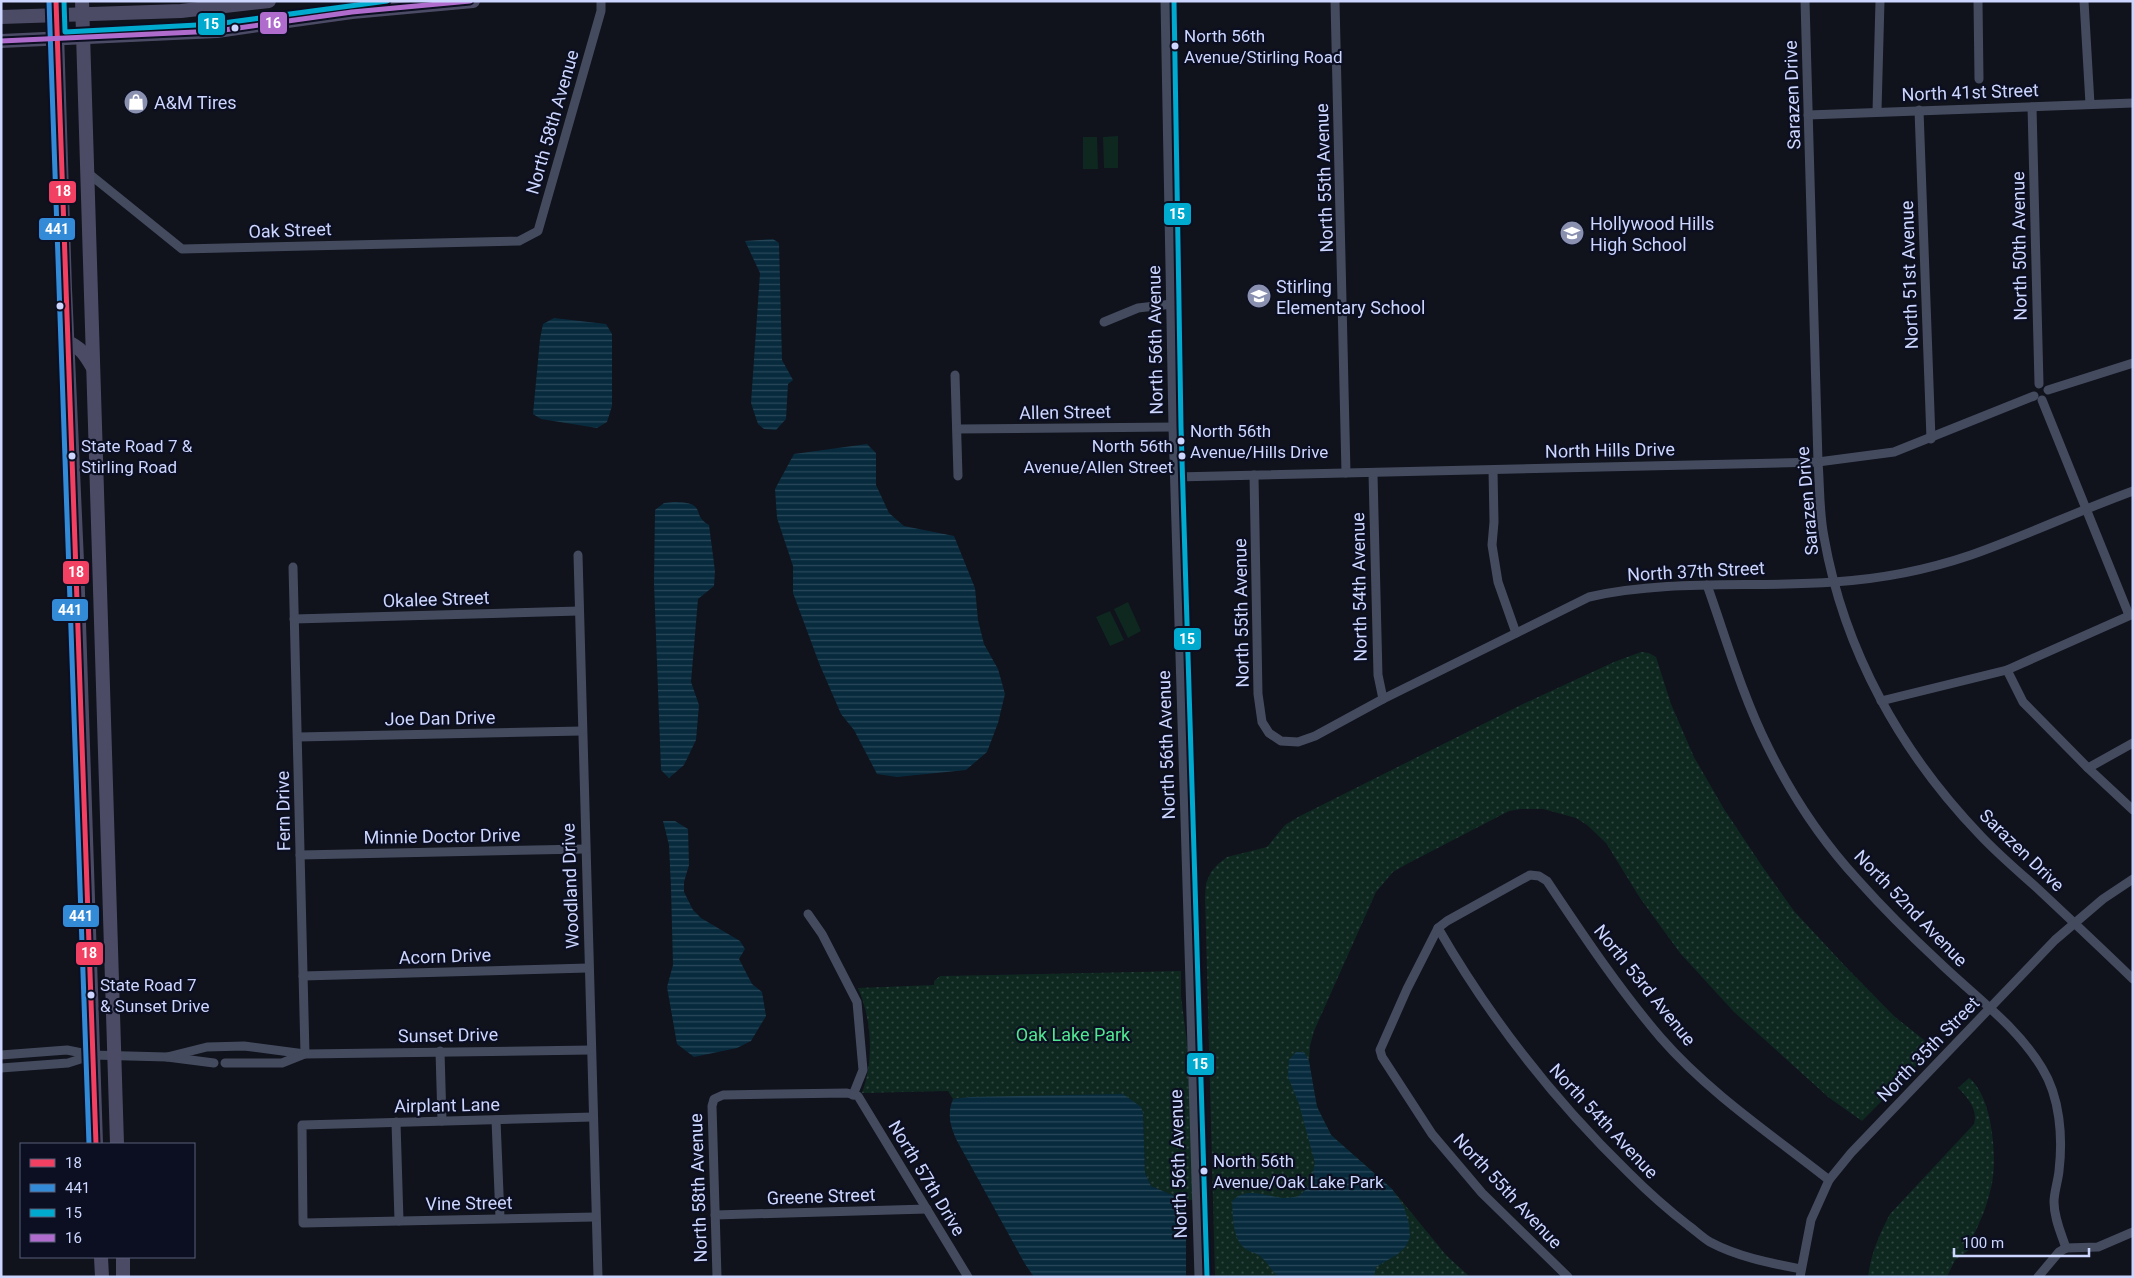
<svg xmlns="http://www.w3.org/2000/svg" width="2134" height="1278" font-family="Roboto,sans-serif">
<style>
.grass{fill:url(#grass-dots)}
.pitch{fill:#0e2820}
.water{fill:url(#water-rules)}
.lines{fill:none;stroke-linecap:round;stroke-linejoin:round}
.minor{stroke:#444b5e;stroke-width:9}
.tertiary{stroke:#444b5e;stroke-width:11}
.primary{stroke:#4c4b66;stroke-width:14}
.bus-1-casing{stroke:#0b0f21;stroke-width:9}
.bus-2-casing{stroke:#0b0f21;stroke-width:9}
.bus-3-casing{stroke:#0b0f21;stroke-width:9}
.bus-4-casing{stroke:#0b0f21;stroke-width:9}
.bus-1{stroke:#f24062;stroke-width:5}
.bus-2{stroke:#338bd7;stroke-width:5}
.bus-3{stroke:#00a9ce;stroke-width:5}
.bus-4{stroke:#b06ccc;stroke-width:5}
.bus-dot{fill:#ccd6ff;stroke:#0b0f21;stroke-width:2}
.labels{text-anchor:middle;dominant-baseline:central;stroke-width:4.5;stroke-linejoin:round;paint-order:stroke}
.bus-label{font-size:17px;fill:#ccd6ff;stroke:#0b0f21;text-anchor:start}
.street-label{font-size:18px;fill:#ccd6ff;stroke:#0b0f21}
.poi-label{font-size:18px;fill:#ccd6ff;stroke:#0b0f21;text-anchor:start}
.park-label{font-size:18px;fill:#4fe791;stroke:#0b0f21}
.line-badge{stroke:#0b0f21;stroke-width:2}
.badge-label{font-size:14px;text-anchor:middle;font-weight:bold;fill:#fff}
</style>
<defs>
<pattern id="grass-dots" width="8" height="8" patternUnits="userSpaceOnUse" patternTransform="scale(1.25)"><rect width="8" height="8" fill="#0e2820"/><path d="M2 2h.1M6 6h.1" fill="none" stroke="#304641" stroke-width="1.8" stroke-linecap="round"/></pattern>
<pattern id="water-rules" width="6" height="5" patternUnits="userSpaceOnUse" patternTransform="scale(1.25)"><rect width="6" height="5" fill="#072b3d"/><path d="M0 2.5h6" fill="none" stroke="#2a495a"/></pattern>
</defs>
<rect width="100%" height="100%" fill="#10121c"/>
<g class="grass">
<path d="M 1641,652 L 1649,653 L 1656,657 L 1671,704 L 1694,757 L 1724,809 L 1762,866 L 1794,911 L 1846,967 L 1894,1016 L 1934,1048 L 1862,1121 L 1828,1097 L 1734,1012 L 1680,953 L 1640,898 L 1606,843 L 1587,825 L 1576,818 L 1543,809 L 1521,809 L 1509,811 L 1405,865 L 1393,872 L 1376,892 L 1314,1031 L 1310,1046 L 1309,1061 L 1312,1084 L 1317,1107 L 1331,1135 L 1392,1189 L 1446,1255 L 1470,1277 L 1215,1277 L 1205,897 L 1206,883 L 1211,872 L 1218,864 L 1227,857 L 1267,847 L 1285,825 L 1298,817 L 1523,704 L 1614,662 Z"/>
<path d="M 1181,971 L 1181,996 L 1189,1058 L 1193,1200 L 1184,1200 L 1151,1186 L 1145,1173 L 1143,1113 L 969,1097 L 953,1099 L 948,1091 L 862,1093 C 874,1059 872,1020 858,988 L 934,985 L 934,981 L 940,976 Z"/>
<path d="M 1969,1078 C 1993,1096 1998,1161 1991,1188 C 1988,1199 1985,1211 1980,1221 C 1976,1232 1971,1238 1969,1250 L 1955,1260 L 1947,1277 L 1868,1277 C 1871,1253 1879,1235 1890,1214 L 1974,1124 C 1978,1109 1968,1098 1958,1088 Z"/>
</g>
<g class="pitch">
<path d="M 1118,136 L 1118,168 L 1104,168 L 1103,137 Z"/>
<path d="M 1083,137 L 1097,137 L 1098,169 L 1083,169 Z"/>
<path d="M 1128,602 L 1141,631 L 1128,638 L 1114,609 Z"/>
<path d="M 1110,611 L 1124,640 L 1110,646 L 1096,617 Z"/>
</g>
<g class="water">
<path d="M 773,239 L 779,243 L 782,360 L 793,380 L 788,384 L 786,419 L 776,430 L 764,429 L 758,424 L 751,403 L 760,273 L 745,241 Z"/>
<path d="M 554,318 L 606,324 L 612,334 L 612,406 L 607,422 L 597,428 L 541,419 L 533,414 L 540,339 L 543,324 Z"/>
<path d="M 867,444 L 876,453 L 876,485 L 889,513 L 904,526 L 954,536 L 975,588 L 978,620 L 984,644 L 998,669 L 1005,694 L 998,723 L 987,752 L 966,770 L 897,777 L 877,774 L 854,730 L 841,714 L 819,663 L 793,593 L 793,566 L 777,518 L 775,489 L 794,454 Z"/>
<path d="M 673,502 C 709,502 690,515 709,525 L 715,571 L 714,586 L 698,599 L 691,682 L 699,705 L 696,740 L 684,765 L 669,778 L 661,770 L 654,583 L 655,510 L 664,503 Z"/>
<path d="M 663,821 L 675,821 L 688,829 L 689,865 L 684,882 L 684,892 L 693,910 L 701,918 L 740,941 L 745,949 L 739,959 L 752,984 L 762,992 L 766,1016 L 751,1041 L 737,1048 L 694,1057 L 677,1044 L 667,987 L 673,965 L 671,888 L 669,845 Z"/>
<path d="M 1296,1052 L 1304,1052 L 1309,1061 L 1317,1107 L 1331,1135 L 1392,1189 L 1404,1207 L 1409,1224 L 1410,1237 L 1406,1246 L 1398,1254 L 1376,1267 L 1374,1277 L 1279,1277 C 1271,1271 1268,1262 1260,1256 C 1256,1253 1250,1252 1246,1249 C 1232,1240 1233,1215 1232,1201 C 1246,1186 1265,1196 1283,1198 C 1288,1198 1294,1197 1299,1196 L 1310,1185 L 1315,1163 L 1299,1104 L 1288,1077 L 1289,1060 Z"/>
<path d="M 1123,1094 L 1141,1107 L 1143,1113 L 1145,1173 L 1151,1186 L 1184,1200 L 1186,1233 L 1186,1277 L 1034,1277 L 1025,1264 L 956,1139 C 950,1125 947,1114 953,1099 L 969,1097 Z"/>
</g>
<g class="lines">
<g class="minor">
<path d="M 1335,1 L 1346,473"/>
<path d="M 1805,1 L 1818,462 C 1820,486 1819,512 1824,537 C 1844,651 1901,753 1981,836 C 1999,855 2018,871 2037,888 C 2069,918 2101,948 2133,979"/>
<path d="M 1978,1 L 1979,79"/>
<path d="M 2084,1 L 2090,104"/>
<path d="M 2032,107 L 2039,384"/>
<path d="M 1919,110 L 1931,439"/>
<path d="M 1877,111 L 1880,1"/>
<path d="M 1808,115 L 2133,103"/>
<path d="M 88,173 L 182,249 L 519,241 L 538,231 L 593,39 L 601,11 L 601,1"/>
<path d="M 1104,322 L 1138,308 L 1172,304"/>
<path d="M 955,375 L 958,476"/>
<path d="M 2048,390 L 2133,363"/>
<path d="M 2042,400 L 2129,615"/>
<path d="M 957,429 L 1174,427"/>
<path d="M 1493,470 L 1494,522 L 1492,545 L 1498,582 L 1516,633"/>
<path d="M 1373,474 L 1378,675 L 1383,699"/>
<path d="M 1254,475 L 1258,694 L 1262,722 L 1269,733 L 1281,741 L 1298,742 L 1315,736 L 1383,699 L 1589,597 C 1669,579 1752,588 1834,582 C 1880,579 1927,570 1971,555 C 2025,536 2078,511 2133,491"/>
<path d="M 1176,477 L 1818,462 L 1894,452 L 2034,396"/>
<path d="M 578,555 L 598,1277"/>
<path d="M 293,567 L 305,1054"/>
<path d="M 1707,585 C 1726,638 1742,695 1768,747 C 1791,794 1822,841 1858,880 C 1883,908 1910,935 1938,961 C 1974,996 2016,1025 2042,1068 C 2060,1097 2063,1137 2059,1171 C 2058,1181 2054,1192 2054,1202 C 2054,1218 2061,1233 2066,1248"/>
<path d="M 294,619 L 579,611"/>
<path d="M 2007,670 L 2023,702 L 2088,768 L 2133,810"/>
<path d="M 1881,701 L 2007,670 L 2133,614"/>
<path d="M 298,737 L 582,731"/>
<path d="M 2088,768 L 2133,743"/>
<path d="M 300,855 L 585,849"/>
<path d="M 808,914 L 822,934 L 857,1002 L 863,1070 L 853,1095"/>
<path d="M 1438,928 C 1491,1020 1553,1099 1629,1173 C 1648,1192 1667,1209 1689,1226 C 1696,1231 1703,1238 1710,1242 C 1738,1257 1770,1263 1801,1269"/>
<path d="M 303,976 L 588,968"/>
<path d="M 440,1051 L 442,1121"/>
<path d="M 1,1055 L 67,1050 L 92,1055 L 167,1057 L 214,1063"/>
<path d="M 167,1057 L 207,1047 L 244,1046 L 305,1054 L 591,1050"/>
<path d="M 225,1063 L 282,1063 L 302,1055"/>
<path d="M 1,1068 L 68,1063 L 90,1056"/>
<path d="M 593,1117 L 302,1125 L 303,1223 L 595,1217"/>
<path d="M 496,1120 L 500,1218"/>
<path d="M 396,1122 L 399,1221"/>
<path d="M 715,1215 L 927,1209"/>
<path d="M 2066,1248 L 2098,1247 L 2133,1232"/>
<path d="M 717,1277 L 712,1106 L 714,1099 L 723,1095 L 847,1093 L 858,1096 L 968,1277"/>
<path d="M 1568,1277 L 1482,1193 L 1432,1134 L 1382,1057 L 1380,1050 L 1407,989 L 1438,928 L 1447,921 L 1530,875 L 1539,876 L 1547,881 C 1583,935 1619,989 1661,1038 C 1709,1093 1772,1135 1829,1180"/>
<path d="M 1800,1277 L 1811,1220 L 1829,1180 L 1851,1153 L 2055,940 L 2103,899 L 2133,879"/>
<path d="M 2038,1277 L 2059,1252 L 2066,1248"/>
</g>
<path class="tertiary" d="M 1166,1 L 1174,427 L 1200,1277"/>
<g class="primary">
<path d="M 56,1 L 65,289 L 77,562 L 96,1144"/>
<path d="M 82,1 L 117,1144"/>
<path d="M 1,17 L 181,11 L 269,1"/>
<path d="M 1,41 L 217,31 L 352,12 L 473,1"/>
<path d="M 67,342 C 81,347 86,356 93,368"/>
<path d="M 101,1257 L 102,1277"/>
<path d="M 123,1257 L 123,1277"/>
</g>
<defs>
<path id="bus-1" d="M 56,1 L 96,1144"/>
<path id="bus-2" d="M 49,1 L 89,1144"/>
<g id="bus-3">
<path d="M 64,1 L 65,32 L 216,24 L 387,1"/>
<path d="M 1174,1 L 1181,427 L 1207,1277"/>
</g>
<path id="bus-4" d="M 1,41 L 217,31 L 352,12 L 470,1"/>
</defs>
<use href="#bus-1" class="bus-1-casing"/>
<use href="#bus-2" class="bus-2-casing"/>
<use href="#bus-3" class="bus-3-casing"/>
<use href="#bus-4" class="bus-4-casing"/>
<use href="#bus-1" class="bus-1"/>
<use href="#bus-2" class="bus-2"/>
<use href="#bus-3" class="bus-3"/>
<use href="#bus-4" class="bus-4"/>
</g>
<defs>
<symbol id="shop-disc" viewBox="-11 -11 22 22"><circle r="9.5" fill="#8a91b0" stroke="#0b0f21"/><path d="M-5-2.5h2.3a2.7 3.5 0 0 1 5.4 0H5L5.5 6h-11ZM-1.5-2.5h3a1.5 2.3 0 0 0-3 0Z" fill="#fff"/></symbol>
<symbol id="school-disc" viewBox="-11 -11 22 22"><circle r="9.5" fill="#8a91b0" stroke="#0b0f21"/><path d="M0-5L7-2L0 1L-7-2ZM-4 1L0 2.5L4 1V4Q0 6-4 4Z" fill="#fff"/></symbol>
</defs>
<g fill-rule="evenodd">
<use href="#shop-disc" x="122" y="88" width="28" height="28"/>
<use href="#school-disc" x="1558" y="219" width="28" height="28"/>
<use href="#school-disc" x="1245" y="282" width="28" height="28"/>
</g>
<g class="bus-dot">
<circle cx="235" cy="28" r="4.5"/>
<circle cx="1175" cy="46" r="4.5"/>
<circle cx="60" cy="306" r="4.5"/>
<circle cx="1181" cy="441" r="4.5"/>
<circle cx="72" cy="456" r="4.5"/>
<circle cx="1182" cy="456" r="4.5"/>
<circle cx="91" cy="995" r="4.5"/>
<circle cx="1204" cy="1171" r="4.5"/>
</g>
<g class="labels">
<g class="bus-label">
<text x="1184" y="36">North 56th<tspan x="1184" dy="21">Avenue/Stirling Road</tspan></text>
<text x="1190" y="431">North 56th<tspan x="1190" dy="21">Avenue/Hills Drive</tspan></text>
<text x="81" y="446">State Road 7 &amp;<tspan x="81" dy="21">Stirling Road</tspan></text>
<text x="1173" y="446" text-anchor="end">North 56th<tspan x="1173" dy="21">Avenue/Allen Street</tspan></text>
<text x="100" y="985">State Road 7<tspan x="100" dy="21">&amp; Sunset Drive</tspan></text>
<text x="1213" y="1161">North 56th<tspan x="1213" dy="21">Avenue/Oak Lake Park</tspan></text>
</g>
<g class="street-label">
<text transform="translate(1970 92) rotate(-2)">North 41st Street</text>
<text transform="translate(1792 95) rotate(-92)">Sarazen Drive</text>
<text transform="translate(552 122) rotate(-74)">North 58th Avenue</text>
<text transform="translate(1324 178) rotate(-92)">North 55th Avenue</text>
<text transform="translate(290 230) rotate(-2)">Oak Street</text>
<text transform="translate(2019 246) rotate(-91)">North 50th Avenue</text>
<text transform="translate(1909 275) rotate(-92)">North 51st Avenue</text>
<text transform="translate(1155 340) rotate(-91)">North 56th Avenue</text>
<text transform="translate(1065 412) rotate(-1)">Allen Street</text>
<text transform="translate(1610 450) rotate(-1)">North Hills Drive</text>
<text transform="translate(1807 501) rotate(-95)">Sarazen Drive</text>
<text transform="translate(1696 571) rotate(-3)">North 37th Street</text>
<text transform="translate(1359 587) rotate(-91)">North 54th Avenue</text>
<text transform="translate(436 599) rotate(-2)">Okalee Street</text>
<text transform="translate(1241 613) rotate(-91)">North 55th Avenue</text>
<text transform="translate(440 718) rotate(-1)">Joe Dan Drive</text>
<text transform="translate(1166 745) rotate(-92)">North 56th Avenue</text>
<text transform="translate(283 811) rotate(-91)">Fern Drive</text>
<text transform="translate(442 836) rotate(-1)">Minnie Doctor Drive</text>
<text transform="translate(2022 850) rotate(44)">Sarazen Drive</text>
<text transform="translate(570 886) rotate(-92)">Woodland Drive</text>
<text transform="translate(1911 908) rotate(46)">North 52nd Avenue</text>
<text transform="translate(445 956) rotate(-2)">Acorn Drive</text>
<text transform="translate(1645 985) rotate(51)">North 53rd Avenue</text>
<text transform="translate(448 1035) rotate(-1)">Sunset Drive</text>
<text transform="translate(1928 1049) rotate(-46)">North 35th Street</text>
<text transform="translate(447 1105) rotate(-1)">Airplant Lane</text>
<text transform="translate(1604 1121) rotate(47)">North 54th Avenue</text>
<text transform="translate(1178 1164) rotate(-92)">North 56th Avenue</text>
<text transform="translate(927 1178) rotate(59)">North 57th Drive</text>
<text transform="translate(698 1188) rotate(-92)">North 58th Avenue</text>
<text transform="translate(1508 1191) rotate(47)">North 55th Avenue</text>
<text transform="translate(821 1196) rotate(-2)">Greene Street</text>
<text transform="translate(469 1203) rotate(-1)">Vine Street</text>
</g>
<g class="poi-label">
<text x="154" y="102">A&amp;M Tires</text>
<text x="1590" y="223">Hollywood Hills<tspan x="1590" dy="21">High School</tspan></text>
<text x="1276" y="286">Stirling<tspan x="1276" dy="21">Elementary School</tspan></text>
</g>
<g class="park-label">
<text x="1073" y="1034">Oak Lake Park</text>
</g>
</g>
<g class="line-badge">
<rect x="259" y="11" width="29" height="24" rx="5" fill="#b06ccc"/>
<rect x="197" y="12" width="29" height="24" rx="5" fill="#00a9ce"/>
<rect x="48" y="180" width="29" height="24" rx="5" fill="#f24062"/>
<rect x="1163" y="202" width="29" height="24" rx="5" fill="#00a9ce"/>
<rect x="38" y="217" width="38" height="24" rx="5" fill="#338bd7"/>
<rect x="62" y="560" width="28" height="25" rx="5" fill="#f24062"/>
<rect x="51" y="598" width="38" height="24" rx="5" fill="#338bd7"/>
<rect x="1173" y="627" width="29" height="24" rx="5" fill="#00a9ce"/>
<rect x="62" y="904" width="38" height="24" rx="5" fill="#338bd7"/>
<rect x="75" y="941" width="29" height="25" rx="5" fill="#f24062"/>
<rect x="1186" y="1052" width="29" height="24" rx="5" fill="#00a9ce"/>
</g>
<g class="badge-label">
<text x="273" y="28">16</text>
<text x="211" y="29">15</text>
<text x="63" y="196">18</text>
<text x="1177" y="219">15</text>
<text x="57" y="234">441</text>
<text x="76" y="577">18</text>
<text x="70" y="615">441</text>
<text x="1187" y="644">15</text>
<text x="81" y="921">441</text>
<text x="89" y="958">18</text>
<text x="1200" y="1069">15</text>
</g>
<rect width="2134" height="1278" fill="none" stroke="#ccd6ff" stroke-width="5"/>
<rect x="20" y="1143" width="175" height="115" fill="#0b0f21" stroke="#585f7a"/>
<rect x="30" y="1159" width="25" height="8" fill="#f24062" stroke="#585f7a"/>
<text x="65" y="1168" font-size="15" fill="#ccd6ff">18</text>
<rect x="30" y="1184" width="25" height="8" fill="#338bd7" stroke="#585f7a"/>
<text x="65" y="1193" font-size="15" fill="#ccd6ff">441</text>
<rect x="30" y="1209" width="25" height="8" fill="#00a9ce" stroke="#585f7a"/>
<text x="65" y="1218" font-size="15" fill="#ccd6ff">15</text>
<rect x="30" y="1234" width="25" height="8" fill="#b06ccc" stroke="#585f7a"/>
<text x="65" y="1243" font-size="15" fill="#ccd6ff">16</text>
<path d="M1954 1248v8h135v-8" fill="none" stroke="#ccd6ff" stroke-width="2.5"/>
<text x="1962" y="1248" font-size="15" fill="#ccd6ff" stroke="#0b0f21" stroke-width="4" paint-order="stroke">100 m</text>
</svg>
